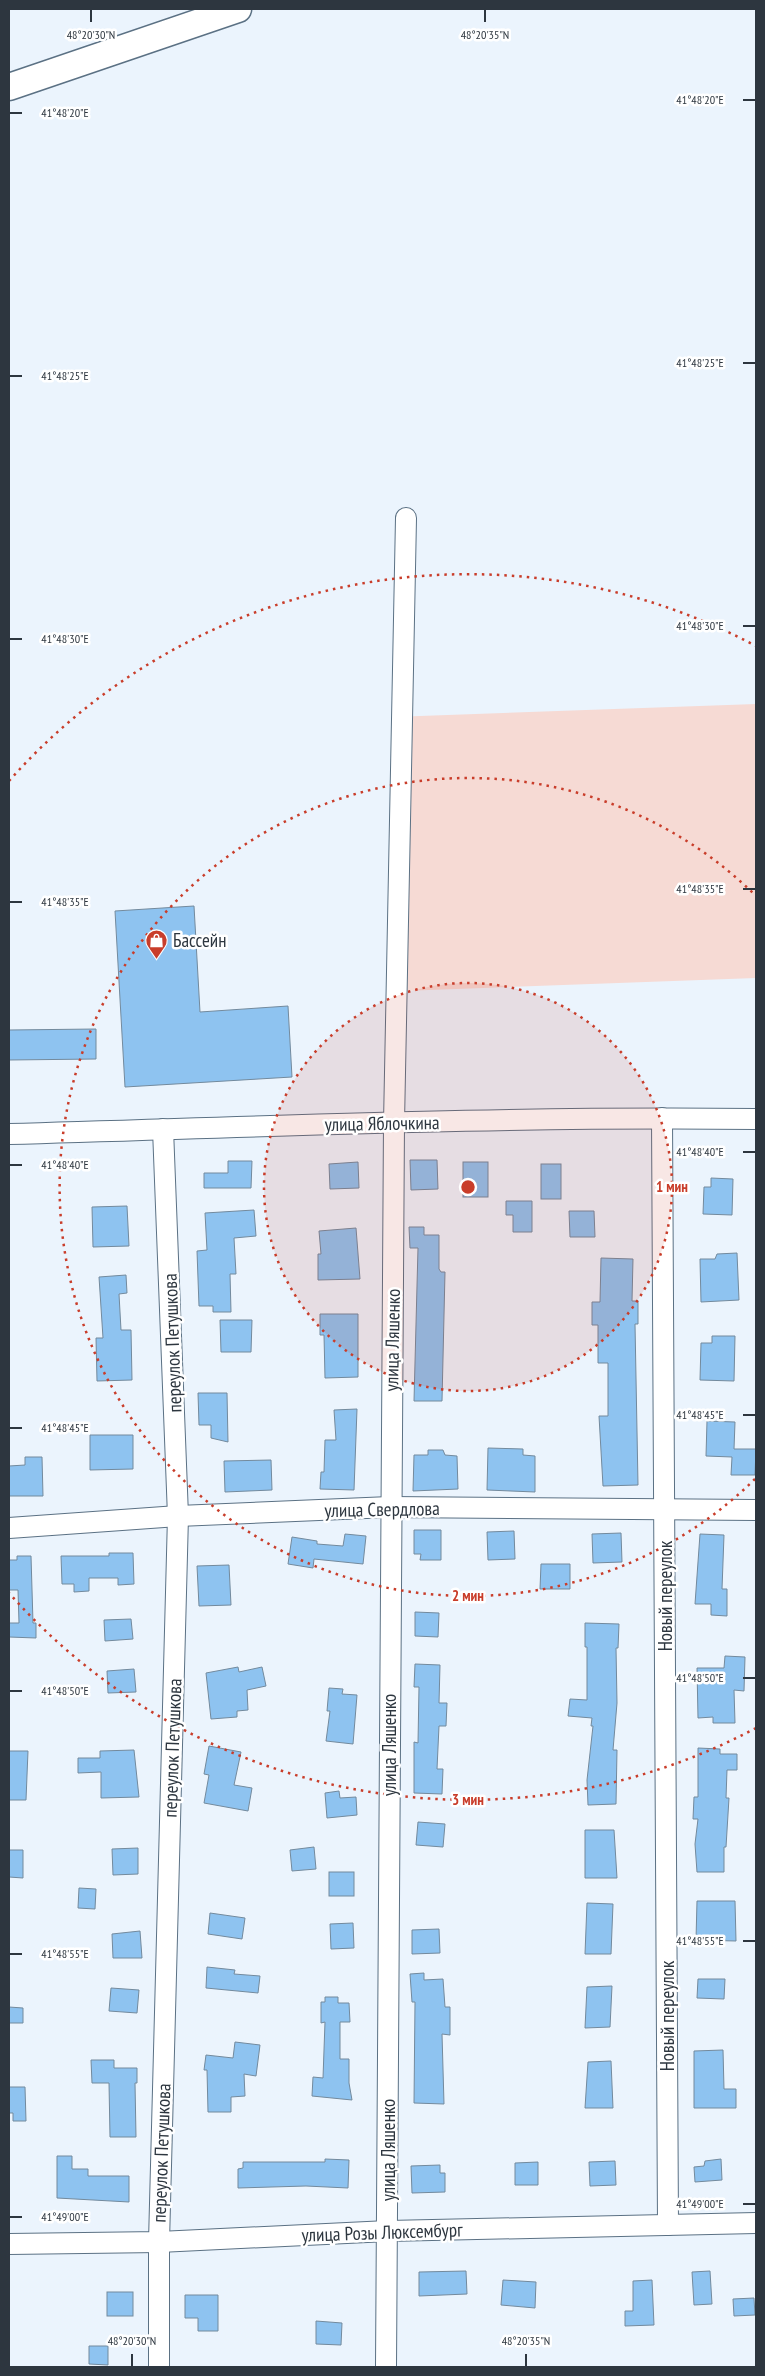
<svg xmlns="http://www.w3.org/2000/svg" width="765" height="2376" font-family="'PT Sans Narrow',sans-serif">
<style>
.green{fill:#f6dad4}
.building{fill:#8ec3f0;stroke:#738a9d}
.lines{fill:none;stroke-linecap:round;stroke-linejoin:round}
.minor-casing{stroke:#5b7184;stroke-width:22}
.major-casing{stroke:#5b7184;stroke-width:29}
.minor{stroke:#fff;stroke-width:20}
.major{stroke:#fff;stroke-width:26}
.ticks{fill:none;stroke:#2d363f;stroke-width:2}
.ring{fill:none;stroke:#c93d2a;stroke-width:2.5;stroke-dasharray:2.5 5}
.labels{text-anchor:middle;dominant-baseline:central;stroke-width:5;stroke-linejoin:round;paint-order:stroke}
.poi-label{font-size:19px;fill:#2d363f;stroke:#fff;text-anchor:start}
.street-label{font-size:19px;fill:#2d363f;stroke:#fff}
.ticks-label{font-size:12px;text-anchor:middle;fill:#2d363f;stroke:#fff;stroke-width:5;stroke-linejoin:round;paint-order:stroke}
.centre{fill:#c93d2a;stroke:#fff;stroke-width:2.5}
.ring-label{font-size:15px;text-anchor:middle;font-weight:bold;fill:#c93d2a;stroke:#fff;stroke-width:5;stroke-linejoin:round;paint-order:stroke}
</style>
<rect width="100%" height="100%" fill="#ebf4fd"/>
<path class="green" d="M 756,704 L 756,978 L 402,991 L 392,717 Z"/>
<g class="building">
<path d="M 194,906 L 200,1012 L 288,1006 L 292,1077 L 125,1087 L 115,911 Z"/>
<path d="M 96,1029 L 96,1059 L 9,1060 L 9,1030 Z"/>
<path d="M 410,1160 L 437,1160 L 438,1189 L 411,1190 Z"/>
<path d="M 228,1161 L 252,1161 L 251,1188 L 204,1188 L 204,1173 L 228,1173 Z"/>
<path d="M 358,1162 L 359,1188 L 330,1189 L 329,1164 Z"/>
<rect x="463" y="1162" width="25" height="35"/>
<rect x="541" y="1164" width="20" height="35"/>
<path d="M 711,1178 L 733,1179 L 732,1215 L 703,1214 L 704,1187 L 711,1187 Z"/>
<path d="M 506,1201 L 532,1201 L 532,1232 L 513,1232 L 513,1215 L 506,1215 Z"/>
<path d="M 127,1206 L 129,1246 L 93,1247 L 92,1207 Z"/>
<path d="M 254,1210 L 256,1236 L 234,1238 L 236,1274 L 230,1274 L 231,1312 L 213,1312 L 213,1306 L 199,1306 L 197,1251 L 207,1250 L 205,1213 Z"/>
<path d="M 569,1211 L 594,1211 L 595,1237 L 570,1237 Z"/>
<path d="M 409,1227 L 424,1227 L 424,1235 L 439,1235 L 439,1269 L 441,1272 L 445,1272 L 442,1401 L 414,1401 L 418,1248 L 410,1248 Z"/>
<path d="M 356,1228 L 360,1279 L 318,1280 L 318,1254 L 321,1254 L 319,1231 Z"/>
<path d="M 737,1253 L 739,1300 L 701,1302 L 700,1259 L 715,1259 L 717,1254 Z"/>
<path d="M 601,1258 L 633,1259 L 632,1301 L 638,1301 L 638,1324 L 635,1324 L 638,1485 L 603,1486 L 599,1416 L 608,1416 L 608,1363 L 598,1363 L 598,1325 L 592,1325 L 592,1302 L 600,1302 Z"/>
<path d="M 126,1275 L 127,1293 L 119,1294 L 121,1330 L 131,1330 L 132,1380 L 97,1381 L 96,1338 L 103,1338 L 99,1277 Z"/>
<path d="M 320,1314 L 358,1314 L 358,1377 L 325,1378 L 324,1335 L 320,1335 Z"/>
<path d="M 220,1320 L 252,1320 L 251,1352 L 221,1352 Z"/>
<path d="M 712,1336 L 735,1336 L 734,1381 L 700,1380 L 701,1343 L 712,1343 Z"/>
<path d="M 198,1393 L 227,1393 L 228,1442 L 211,1438 L 211,1425 L 199,1425 Z"/>
<path d="M 357,1409 L 354,1490 L 320,1489 L 321,1472 L 324,1472 L 325,1440 L 336,1440 L 334,1410 Z"/>
<path d="M 707,1421 L 735,1422 L 734,1449 L 756,1449 L 755,1475 L 731,1475 L 732,1457 L 706,1456 Z"/>
<path d="M 90,1435 L 133,1435 L 133,1469 L 90,1470 Z"/>
<path d="M 488,1448 L 523,1449 L 523,1455 L 535,1456 L 535,1492 L 487,1490 Z"/>
<path d="M 428,1450 L 443,1450 L 445,1455 L 457,1456 L 458,1489 L 413,1491 L 414,1455 L 428,1455 Z"/>
<path d="M 25,1457 L 42,1457 L 43,1496 L 9,1496 L 9,1466 L 25,1465 Z"/>
<path d="M 271,1460 L 272,1490 L 225,1492 L 224,1461 Z"/>
<path d="M 414,1530 L 441,1530 L 441,1560 L 420,1560 L 421,1554 L 414,1554 Z"/>
<path d="M 514,1531 L 515,1559 L 488,1560 L 487,1532 Z"/>
<path d="M 621,1533 L 622,1562 L 593,1563 L 592,1534 Z"/>
<path d="M 345,1534 L 366,1536 L 363,1564 L 314,1559 L 313,1568 L 288,1564 L 292,1537 L 317,1541 L 317,1544 L 343,1546 Z"/>
<path d="M 700,1534 L 724,1535 L 722,1589 L 727,1589 L 727,1616 L 711,1615 L 711,1604 L 695,1604 Z"/>
<path d="M 109,1553 L 133,1553 L 134,1584 L 118,1585 L 118,1578 L 89,1578 L 89,1591 L 74,1592 L 74,1584 L 62,1584 L 61,1556 L 109,1556 Z"/>
<path d="M 17,1556 L 31,1556 L 33,1623 L 36,1623 L 36,1638 L 9,1637 L 9,1623 L 19,1623 L 18,1590 L 9,1590 L 9,1560 L 17,1560 Z"/>
<path d="M 541,1564 L 570,1564 L 570,1589 L 540,1589 Z"/>
<path d="M 229,1565 L 231,1605 L 199,1606 L 197,1566 Z"/>
<path d="M 415,1612 L 439,1613 L 438,1637 L 415,1636 Z"/>
<path d="M 131,1619 L 133,1639 L 105,1641 L 104,1620 Z"/>
<path d="M 585,1623 L 619,1624 L 618,1648 L 616,1648 L 617,1703 L 613,1750 L 617,1750 L 616,1804 L 588,1805 L 587,1780 L 593,1726 L 591,1726 L 592,1718 L 568,1716 L 570,1699 L 587,1700 L 587,1647 L 585,1647 Z"/>
<path d="M 725,1656 L 745,1657 L 744,1691 L 734,1690 L 735,1723 L 713,1723 L 713,1717 L 698,1718 L 697,1668 L 724,1668 Z"/>
<path d="M 415,1664 L 440,1665 L 439,1703 L 447,1703 L 446,1726 L 439,1726 L 437,1769 L 443,1769 L 442,1794 L 414,1793 L 414,1742 L 418,1743 L 419,1687 L 414,1687 Z"/>
<path d="M 238,1667 L 239,1672 L 262,1667 L 266,1686 L 247,1690 L 248,1710 L 237,1711 L 237,1717 L 211,1719 L 206,1673 Z"/>
<path d="M 134,1669 L 136,1692 L 108,1693 L 107,1671 Z"/>
<path d="M 329,1688 L 343,1689 L 342,1694 L 357,1695 L 353,1744 L 326,1741 L 330,1711 L 327,1711 Z"/>
<path d="M 209,1746 L 241,1752 L 234,1785 L 252,1788 L 248,1811 L 204,1803 L 209,1775 L 204,1774 Z"/>
<path d="M 698,1748 L 720,1749 L 720,1754 L 737,1754 L 737,1770 L 727,1770 L 726,1798 L 729,1798 L 726,1847 L 724,1847 L 724,1872 L 697,1872 L 695,1844 L 698,1819 L 693,1819 L 694,1797 L 698,1797 Z"/>
<path d="M 134,1750 L 139,1797 L 101,1798 L 101,1772 L 78,1773 L 78,1758 L 100,1758 L 100,1751 Z"/>
<path d="M 9,1751 L 28,1751 L 26,1800 L 9,1800 Z"/>
<path d="M 339,1791 L 340,1798 L 356,1797 L 357,1815 L 327,1818 L 325,1793 Z"/>
<path d="M 418,1822 L 445,1824 L 443,1847 L 416,1845 Z"/>
<path d="M 585,1830 L 614,1830 L 617,1878 L 585,1878 Z"/>
<path d="M 314,1847 L 316,1869 L 292,1871 L 290,1850 Z"/>
<path d="M 138,1848 L 138,1874 L 113,1875 L 112,1849 Z"/>
<path d="M 9,1850 L 23,1850 L 23,1878 L 9,1877 Z"/>
<rect x="329" y="1872" width="25" height="24"/>
<path d="M 79,1888 L 96,1889 L 95,1909 L 78,1908 Z"/>
<path d="M 697,1901 L 735,1901 L 736,1941 L 696,1940 Z"/>
<path d="M 587,1903 L 613,1904 L 611,1954 L 585,1954 Z"/>
<path d="M 210,1913 L 245,1918 L 242,1939 L 208,1934 Z"/>
<path d="M 353,1923 L 354,1948 L 331,1949 L 330,1924 Z"/>
<path d="M 439,1929 L 440,1953 L 412,1954 L 412,1930 Z"/>
<path d="M 140,1931 L 142,1958 L 113,1958 L 112,1934 Z"/>
<path d="M 207,1967 L 235,1970 L 234,1974 L 260,1976 L 258,1993 L 206,1988 Z"/>
<path d="M 424,1973 L 424,1980 L 443,1979 L 445,2007 L 450,2007 L 450,2035 L 442,2034 L 444,2104 L 414,2103 L 415,2002 L 412,2002 L 410,1974 Z"/>
<path d="M 698,1979 L 725,1979 L 724,1999 L 697,1998 Z"/>
<path d="M 612,1986 L 610,2027 L 585,2028 L 587,1987 Z"/>
<path d="M 111,1988 L 139,1990 L 137,2013 L 109,2011 Z"/>
<path d="M 325,1997 L 338,1997 L 338,2003 L 349,2003 L 350,2022 L 340,2022 L 340,2059 L 349,2059 L 349,2083 L 352,2100 L 312,2096 L 313,2077 L 323,2078 L 325,2022 L 321,2023 L 321,2002 L 325,2002 Z"/>
<path d="M 9,2007 L 23,2008 L 23,2023 L 9,2023 Z"/>
<path d="M 235,2042 L 260,2045 L 256,2076 L 244,2074 L 245,2096 L 231,2097 L 231,2112 L 208,2112 L 207,2070 L 204,2070 L 206,2055 L 233,2058 Z"/>
<path d="M 723,2050 L 724,2089 L 736,2089 L 736,2108 L 694,2108 L 694,2051 Z"/>
<path d="M 91,2060 L 114,2060 L 114,2068 L 137,2068 L 137,2083 L 135,2083 L 136,2137 L 110,2137 L 109,2083 L 92,2083 Z"/>
<path d="M 611,2061 L 613,2108 L 585,2108 L 588,2062 Z"/>
<path d="M 9,2087 L 25,2087 L 26,2121 L 13,2121 L 13,2113 L 9,2113 Z"/>
<path d="M 57,2156 L 72,2156 L 72,2169 L 88,2169 L 88,2176 L 129,2176 L 129,2202 L 57,2198 Z"/>
<path d="M 325,2159 L 349,2160 L 348,2188 L 306,2186 L 238,2188 L 238,2169 L 243,2168 L 243,2162 L 325,2162 Z"/>
<path d="M 721,2159 L 722,2180 L 695,2182 L 694,2167 L 704,2166 L 705,2161 Z"/>
<path d="M 615,2161 L 616,2185 L 590,2186 L 589,2162 Z"/>
<path d="M 538,2162 L 538,2185 L 515,2185 L 515,2163 Z"/>
<path d="M 440,2165 L 440,2173 L 445,2173 L 445,2192 L 412,2193 L 411,2166 Z"/>
<path d="M 466,2271 L 467,2294 L 419,2296 L 419,2272 Z"/>
<path d="M 710,2271 L 712,2304 L 694,2305 L 692,2272 Z"/>
<path d="M 503,2280 L 536,2282 L 535,2308 L 501,2305 Z"/>
<path d="M 652,2280 L 654,2325 L 625,2326 L 625,2311 L 633,2311 L 633,2281 Z"/>
<rect x="107" y="2292" width="26" height="24"/>
<path d="M 185,2295 L 218,2295 L 218,2331 L 198,2331 L 198,2318 L 185,2318 Z"/>
<path d="M 754,2298 L 755,2315 L 734,2316 L 733,2299 Z"/>
<path d="M 316,2321 L 342,2323 L 341,2345 L 316,2344 Z"/>
<path d="M 89,2346 L 108,2346 L 108,2365 L 89,2364 Z"/>
</g>
<g class="lines">
<defs>
<g id="minor">
<path d="M 662,1118 L 668,2225"/>
<path d="M 9,1134 C 258,1127 507,1116 756,1119"/>
<path d="M 9,1528 L 178,1516 L 390,1507 L 756,1510"/>
<path d="M 9,2244 L 159,2242 L 388,2231 L 756,2223"/>
<path d="M 159,2367 L 159,2242 L 178,1516 L 163,1129"/>
<path d="M 386,2367 L 394,1123 L 406,518"/>
</g>
<path id="major" d="M 9,87 L 238,9"/>
</defs>
<use href="#minor" class="minor-casing"/>
<use href="#major" class="major-casing"/>
<use href="#minor" class="minor"/>
<use href="#major" class="major"/>
</g>
<path class="ticks" d="M 91,10 L 91,22M 485,10 L 485,22M 743,100 L 755,100M 10,113 L 22,113M 743,363 L 755,363M 10,376 L 22,376M 743,626 L 755,626M 10,639 L 22,639M 743,889 L 755,889M 10,902 L 22,902M 743,1152 L 755,1152M 10,1165 L 22,1165M 743,1415 L 755,1415M 10,1428 L 22,1428M 743,1678 L 755,1678M 10,1691 L 22,1691M 743,1941 L 755,1941M 10,1954 L 22,1954M 743,2204 L 755,2204M 10,2217 L 22,2217M 132,2354 L 132,2366M 526,2354 L 526,2366"/>
<circle cx="468" cy="1187" r="204" fill="#c93d2a" fill-opacity=".12"/>
<g class="ring">
<circle cx="468" cy="1187" r="204"/>
<path d="M755 1479A409 409 0 1 1 755 895"/>
<path d="M756 1728A613 613 0 0 1 9 1593M9 781A613 613 0 0 1 756 646"/>
</g>
<defs>
<symbol id="shop-pin" viewBox="-11 -11 22 30"><path d="M0 17L-7.5 6A9.5 9.5 0 1 1 7.5 6Z" fill="#c93d2a" stroke="#fff"/><path d="M-5-2.5h2.3a2.7 3.5 0 0 1 5.4 0H5L5.5 6h-11ZM-1.5-2.5h3a1.5 2.3 0 0 0-3 0Z" fill="#fff"/></symbol>
</defs>
<g fill-rule="evenodd">
<use href="#shop-pin" x="144" y="928" width="25" height="34"/>
</g>
<g class="labels">
<g class="poi-label">
<text x="173" y="940">Бассейн</text>
</g>
<g class="street-label">
<text transform="translate(382 1123) rotate(-1)">улица Яблочкина</text>
<text transform="translate(392 1340) rotate(-89)">улица Ляшенко</text>
<text transform="translate(172 1343) rotate(-92)">переулок Петушкова</text>
<text transform="translate(382 1509) rotate(-1)">улица Свердлова</text>
<text transform="translate(665 1596) rotate(-90)">Новый переулок</text>
<text transform="translate(389 1745) rotate(-90)">улица Ляшенко</text>
<text transform="translate(172 1748) rotate(-88)">переулок Петушкова</text>
<text transform="translate(667 2016) rotate(-90)">Новый переулок</text>
<text transform="translate(388 2150) rotate(-90)">улица Ляшенко</text>
<text transform="translate(161 2153) rotate(-88)">переулок Петушкова</text>
<text transform="translate(382 2232) rotate(-2)">улица Розы Люксембург</text>
</g>
</g>
<g class="ticks-label">
<text x="91" y="39">48°20'30"N</text>
<text x="485" y="39">48°20'35"N</text>
<text x="700" y="104">41°48'20"E</text>
<text x="65" y="117">41°48'20"E</text>
<text x="700" y="367">41°48'25"E</text>
<text x="65" y="380">41°48'25"E</text>
<text x="700" y="630">41°48'30"E</text>
<text x="65" y="643">41°48'30"E</text>
<text x="700" y="893">41°48'35"E</text>
<text x="65" y="906">41°48'35"E</text>
<text x="700" y="1156">41°48'40"E</text>
<text x="65" y="1169">41°48'40"E</text>
<text x="700" y="1419">41°48'45"E</text>
<text x="65" y="1432">41°48'45"E</text>
<text x="700" y="1682">41°48'50"E</text>
<text x="65" y="1695">41°48'50"E</text>
<text x="700" y="1945">41°48'55"E</text>
<text x="65" y="1958">41°48'55"E</text>
<text x="700" y="2208">41°49'00"E</text>
<text x="65" y="2221">41°49'00"E</text>
<text x="132" y="2345">48°20'30"N</text>
<text x="526" y="2345">48°20'35"N</text>
</g>
<circle cx="468" cy="1187" r="8" class="centre"/>
<g class="ring-label">
<text x="672" y="1192">1 мин</text>
<text x="468" y="1601">2 мин</text>
<text x="468" y="1805">3 мин</text>
</g>
<rect width="765" height="2376" fill="none" stroke="#2d363f" stroke-width="20"/>
</svg>
